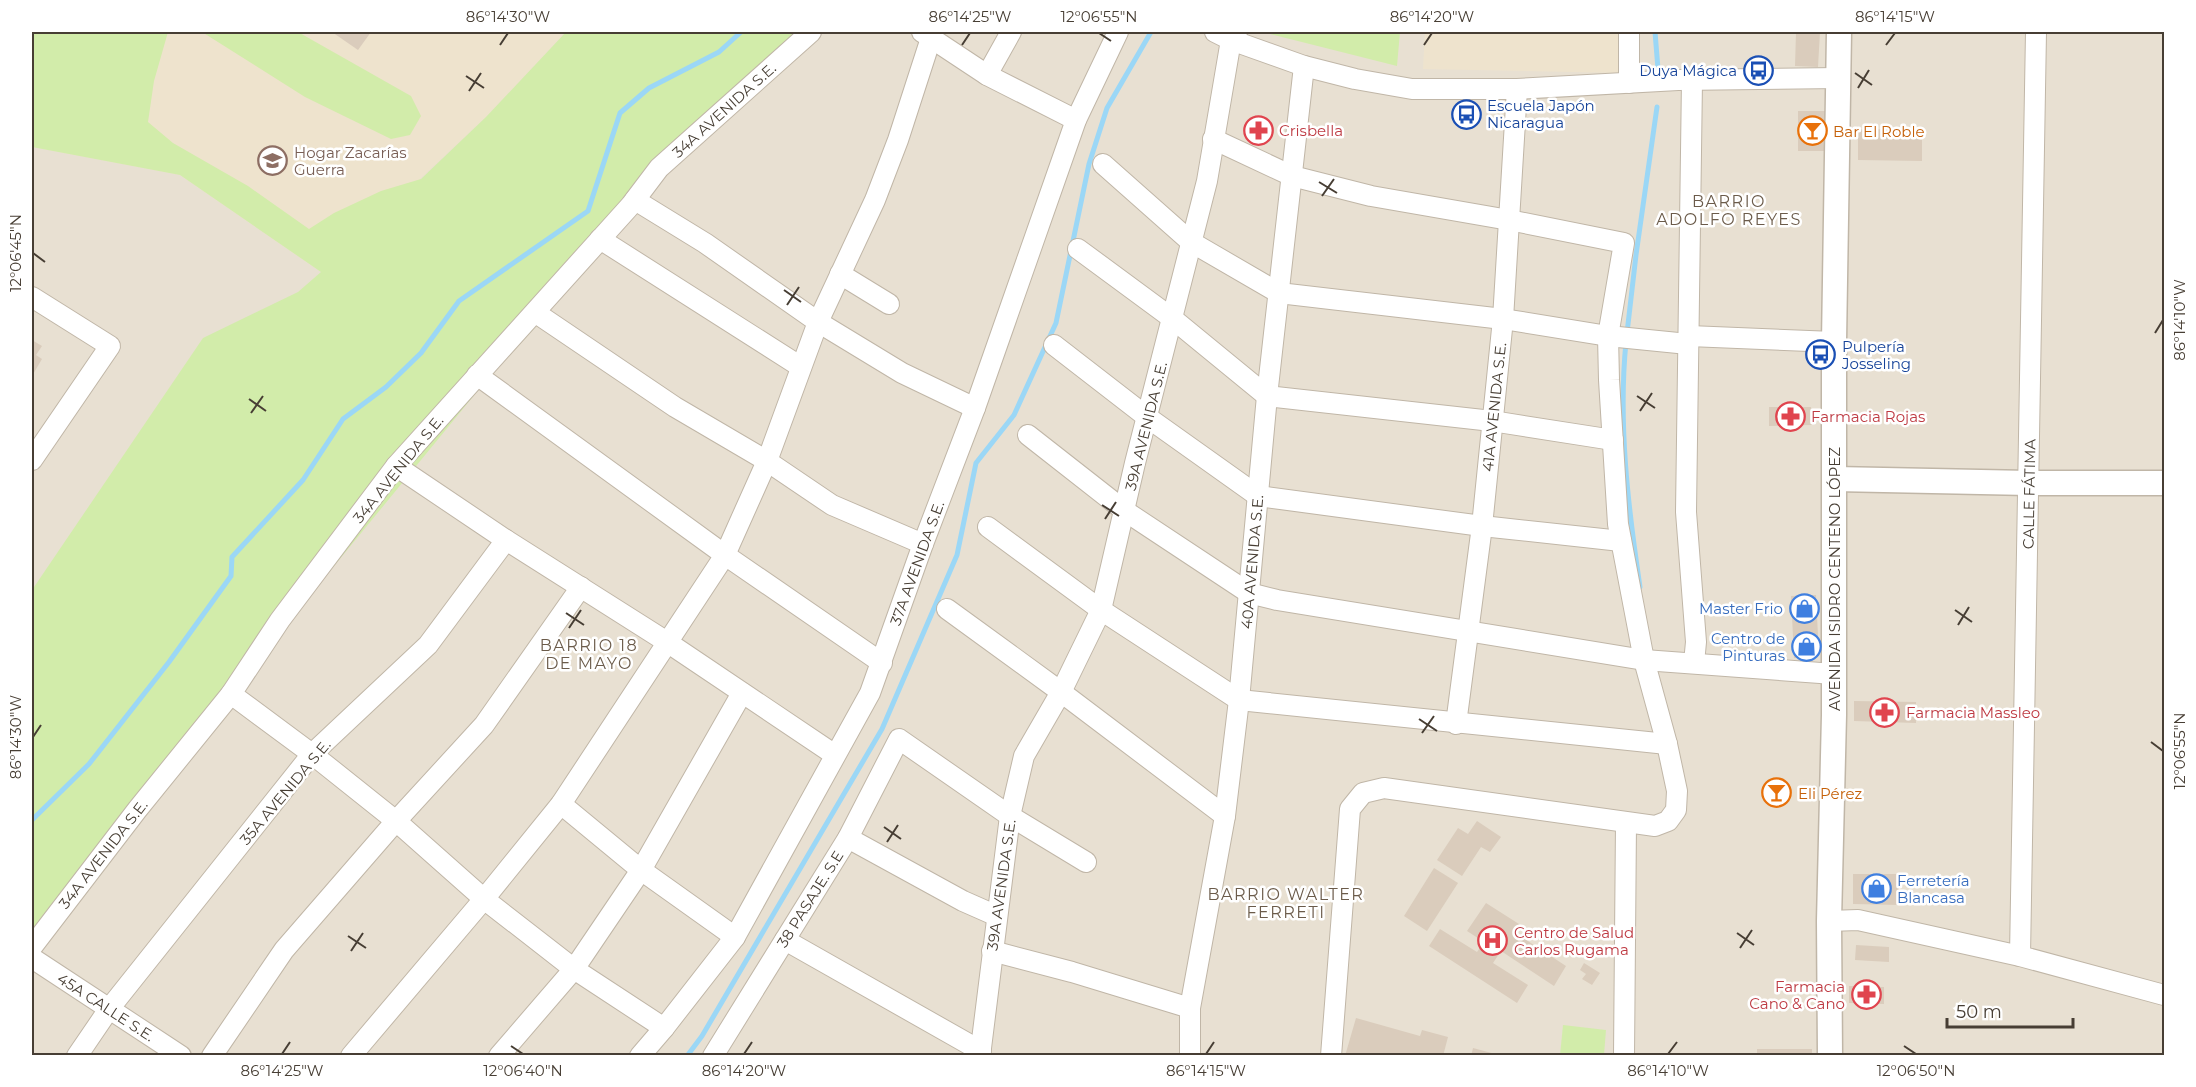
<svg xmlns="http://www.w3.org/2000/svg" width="2196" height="1087" font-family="Montserrat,sans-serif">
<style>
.residential{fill:#e8e0d2}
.education{fill:#eee3cd}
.green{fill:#d2ecaa}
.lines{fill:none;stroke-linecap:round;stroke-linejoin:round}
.stream{stroke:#9bd7f6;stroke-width:5}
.building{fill:#daccbc}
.minor-casing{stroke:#c0b6a7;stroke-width:22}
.tertiary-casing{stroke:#c0b6a7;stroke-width:27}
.minor{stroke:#fff;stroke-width:20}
.tertiary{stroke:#fff;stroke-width:24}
.ticks{fill:none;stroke:#473e34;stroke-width:2}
.labels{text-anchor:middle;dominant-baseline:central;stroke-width:5;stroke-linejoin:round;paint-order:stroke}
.transit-label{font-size:15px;fill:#164399;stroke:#fff;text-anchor:start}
.street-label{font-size:15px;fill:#473e34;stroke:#fff}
.health-label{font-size:15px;fill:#be3a42;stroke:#fff;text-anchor:start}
.food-label{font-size:15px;fill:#c56008;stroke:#fff;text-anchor:start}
.education-label{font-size:15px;fill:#785e54;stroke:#fff;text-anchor:start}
.shop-label{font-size:15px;fill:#366cbe;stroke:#fff;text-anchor:end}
.neighbourhood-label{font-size:16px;letter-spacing:1.5px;fill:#6b5b4a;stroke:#fff}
.neatline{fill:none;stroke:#473e34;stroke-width:2}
.ticks-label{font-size:15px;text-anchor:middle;fill:#473e34}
</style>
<rect width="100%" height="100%" fill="#f4eee5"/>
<rect class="residential" x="32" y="32" width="2132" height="1023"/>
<g class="education">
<path d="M 32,32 L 566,32 L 486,117 L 321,272 L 180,175 L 32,147 Z"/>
<path d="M 1425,32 L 1620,32 L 1622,73 L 1423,69 Z"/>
</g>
<g class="green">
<path d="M 32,32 L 170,32 L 168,32 L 154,81 L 148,122 L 173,143 L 248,186 L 309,229 L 334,213 L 381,191 L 421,179 L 486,117 L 566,32 L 811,32 L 600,239 L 543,319 L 485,382 L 284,627 L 32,947 L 32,590 L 203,338 L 298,292 L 321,272 L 180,175 L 32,147 Z"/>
<path d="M 202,32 L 298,32 L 411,96 L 421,116 L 410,135 L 391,139 L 305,97 Z"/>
<path d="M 1262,32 L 1400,32 L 1397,66 Z"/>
<path d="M 1563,1025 L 1606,1030 L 1604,1055 L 1560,1055 Z"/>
</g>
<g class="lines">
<g class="stream">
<path d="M 1655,32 L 1658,69"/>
<path d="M 1627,333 L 1636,255 L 1657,107"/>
<path d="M 1626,342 C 1618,423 1628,506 1640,587"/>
<path d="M 32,820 L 89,764 L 169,662 L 231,576 L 232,557 L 303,480 L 343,419 L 386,387 L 421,353 L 459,301 L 588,211 L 620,113 L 649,88 L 719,52 L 741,32"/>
<path d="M 687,1056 L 702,1036 L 882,729 L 957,555 L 976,463 L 1014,415 L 1056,323 L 1089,164 L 1107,108 L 1151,32"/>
</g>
</g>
<g class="building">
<path d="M 332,32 L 371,32 L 358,50 Z"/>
<path d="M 1796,32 L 1820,32 L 1818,67 L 1795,66 Z"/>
<rect x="1798" y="111" width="28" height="40"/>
<path d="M 1858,129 L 1922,130 L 1922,161 L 1858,160 Z"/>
<path d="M 32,340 L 42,346 L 36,355 L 42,359 L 32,376 Z"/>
<path d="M 1769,407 L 1811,407 L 1812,425 L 1769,426 Z"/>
<path d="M 1816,595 L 1819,656 L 1794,658 L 1791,596 Z"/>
<path d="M 1854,701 L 1916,702 L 1916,723 L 1854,721 Z"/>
<path d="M 1477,821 L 1501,837 L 1490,852 L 1481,847 L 1462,876 L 1437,860 L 1458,828 L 1468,834 Z"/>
<path d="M 1434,868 L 1458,883 L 1427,931 L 1404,916 Z"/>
<path d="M 1853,874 L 1899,874 L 1899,905 L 1853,904 Z"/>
<path d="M 1486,903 L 1519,924 L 1514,932 L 1566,966 L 1554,986 L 1501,951 L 1493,963 L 1528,985 L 1517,1003 L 1429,946 L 1440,929 L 1477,952 L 1484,942 L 1467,931 Z"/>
<path d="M 1856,945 L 1889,947 L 1889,962 L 1855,960 Z"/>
<path d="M 1584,963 L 1600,973 L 1592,985 L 1582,979 L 1586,974 L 1580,970 Z"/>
<path d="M 1849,986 L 1884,987 L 1884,1004 L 1849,1003 Z"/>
<path d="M 1356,1018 L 1420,1036 L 1422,1030 L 1448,1037 L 1443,1056 L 1345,1056 Z"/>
<path d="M 1473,1048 L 1499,1055 L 1499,1056 L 1471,1056 Z"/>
<rect x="1757" y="1049" width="55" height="7"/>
</g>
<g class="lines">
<defs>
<g id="minor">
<path d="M 922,32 L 987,75 L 1076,120"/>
<path d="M 1215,32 L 1231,40 L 1304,66 L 1355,79 L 1412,89 L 1517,89 L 1678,80 L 1839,78"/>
<path d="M 987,75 L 1011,32"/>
<path d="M 1692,80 L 1686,512 L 1696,642 L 1694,663"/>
<path d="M 1629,83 L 1629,32"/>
<path d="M 1213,139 L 1292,176 L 1371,196 L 1509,220 L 1624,243 L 1608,336 L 1609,380 L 1618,524 L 1644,660 L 1667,744 L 1677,791 L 1676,810 L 1668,821 L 1655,826 L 1384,788 L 1363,793 L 1350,809 L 1331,1056"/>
<path d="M 1103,164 L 1191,242 L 1279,293 L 1503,319 L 1608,336 L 1688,344"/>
<path d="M 635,200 L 705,243 L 818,322 L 902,373 L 975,408"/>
<path d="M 600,239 L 801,367"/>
<path d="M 1078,249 L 1173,319 L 1267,396 L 1492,421 L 1613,440"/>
<path d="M 840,274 L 889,304"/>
<path d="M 32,297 L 110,346 L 32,460"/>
<path d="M 536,313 L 675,407 L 767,461 L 832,505 L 923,544"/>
<path d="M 1689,336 L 1834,342"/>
<path d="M 1054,345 L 1147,417 L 1258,496 L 1482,526 L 1621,541"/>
<path d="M 477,375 L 725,555 L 882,663"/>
<path d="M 1028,435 L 1125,511 L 1249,593 L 1277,600 L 1644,660 L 1834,674"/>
<path d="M 396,466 L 506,540 L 667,642 L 835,755"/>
<path d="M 988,527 L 1101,610 L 1239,700 L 1667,744"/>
<path d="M 947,609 L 1061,692 L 1225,816"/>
<path d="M 231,694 L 312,754 L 396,821 L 484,899 L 574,969 L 664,1028"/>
<path d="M 1456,724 L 1482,526 L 1503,319 L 1517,89"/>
<path d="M 561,804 L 641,870 L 735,937"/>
<path d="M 848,838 L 963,901 L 997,916"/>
<path d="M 1829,921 L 1858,920 L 2020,956 L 2164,995"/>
<path d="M 785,940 L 981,1051"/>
<path d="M 32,947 L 137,810 L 231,694 L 280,620 L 396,466 L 631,205 L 659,168 L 811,32"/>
<path d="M 992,951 L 1072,972 L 1190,1008"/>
<path d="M 2020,956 L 2036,32"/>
<path d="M 32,958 L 181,1056"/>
<path d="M 77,1056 L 109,1009 L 312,754 L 428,645 L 506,540"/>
<path d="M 212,1056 L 284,950 L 396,821 L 484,725 L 581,587"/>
<path d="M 351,1056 L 484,899 L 561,804 L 725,555 L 767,461 L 818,322 L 875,200 L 898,140 L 931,38"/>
<path d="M 499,1056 L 574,969 L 641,870 L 742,693"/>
<path d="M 640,1056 L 664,1028 L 735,937 L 870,693 L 923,544 L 975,408 L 1076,120 L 1118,32"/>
<path d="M 713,1056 L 848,838 L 899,739 L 1010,816 L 1086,862"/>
<path d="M 980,1056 L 1010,816 L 1024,756 L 1061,692 L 1101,610 L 1135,463 L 1207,181 L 1231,40 L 1237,32"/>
<path d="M 1190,1056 L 1190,1008 L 1225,816 L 1239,700 L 1267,396 L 1304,66"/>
<path d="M 1624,1056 L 1626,823"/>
</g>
<g id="tertiary">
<path d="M 1835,479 L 2029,483 L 2164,483"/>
<path d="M 1830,1056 L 1829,921 L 1834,715 L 1834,342 L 1839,32"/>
</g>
</defs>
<use href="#minor" class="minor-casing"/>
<use href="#tertiary" class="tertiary-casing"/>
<use href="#minor" class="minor"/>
<use href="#tertiary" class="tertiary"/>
</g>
<path class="ticks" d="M 1099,33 L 1111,41M 500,45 L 508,33M 962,45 L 970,33M 1424,45 L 1432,33M 1886,45 L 1895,33M 1855,73 L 1872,85M 466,76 L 484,88M 1858,88 L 1869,70M 469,91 L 481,73M 1319,182 L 1337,193M 1322,196 L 1334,179M 33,253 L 45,262M 784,290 L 801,302M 787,305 L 799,287M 2155,333 L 2163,320M 1637,396 L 1655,408M 249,399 L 266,411M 1640,411 L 1652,393M 251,413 L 263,396M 1102,505 L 1119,516M 1105,519 L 1116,502M 1955,610 L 1972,622M 566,613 L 584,625M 1958,625 L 1969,607M 569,628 L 581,610M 1419,719 L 1437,731M 1422,733 L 1434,716M 33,737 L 41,725M 2151,742 L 2163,751M 884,827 L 901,839M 887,842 L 898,825M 1737,933 L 1754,945M 348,936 L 366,948M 1740,948 L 1752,930M 351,951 L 363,933M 511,1046 L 523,1054M 1904,1046 L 1916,1054M 282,1054 L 290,1042M 744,1054 L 752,1042M 1206,1054 L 1214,1042M 1668,1054 L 1677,1042"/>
<defs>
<symbol id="bus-ring" viewBox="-11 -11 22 22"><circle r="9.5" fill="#fff" stroke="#1a4fb4" stroke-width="1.5"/><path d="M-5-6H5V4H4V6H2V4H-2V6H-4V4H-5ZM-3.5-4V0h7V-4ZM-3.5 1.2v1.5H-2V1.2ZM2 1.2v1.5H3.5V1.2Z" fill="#1a4fb4"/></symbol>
<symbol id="pharmacy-ring" viewBox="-11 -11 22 22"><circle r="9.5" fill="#fff" stroke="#e0444e" stroke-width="1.5"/><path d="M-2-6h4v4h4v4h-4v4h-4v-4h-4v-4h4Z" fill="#e0444e"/></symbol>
<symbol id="bar-ring" viewBox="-11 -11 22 22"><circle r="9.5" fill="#fff" stroke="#e8710a" stroke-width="1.5"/><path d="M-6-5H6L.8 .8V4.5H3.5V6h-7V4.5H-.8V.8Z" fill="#e8710a"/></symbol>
<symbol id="school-ring" viewBox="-11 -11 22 22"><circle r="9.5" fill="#fff" stroke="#8d6e63" stroke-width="1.5"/><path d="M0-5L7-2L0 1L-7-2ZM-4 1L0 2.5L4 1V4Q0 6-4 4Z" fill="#8d6e63"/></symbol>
<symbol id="shop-ring" viewBox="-11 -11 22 22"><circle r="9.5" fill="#fff" stroke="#3f7fe0" stroke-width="1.5"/><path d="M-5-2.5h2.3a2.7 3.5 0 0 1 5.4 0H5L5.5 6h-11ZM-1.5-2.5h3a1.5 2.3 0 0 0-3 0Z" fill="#3f7fe0"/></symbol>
<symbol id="hospital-ring" viewBox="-11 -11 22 22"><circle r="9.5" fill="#fff" stroke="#e0444e" stroke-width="1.5"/><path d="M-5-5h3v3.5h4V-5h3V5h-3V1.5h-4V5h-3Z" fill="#e0444e"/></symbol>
</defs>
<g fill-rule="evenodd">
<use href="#bus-ring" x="1742" y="54" width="33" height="33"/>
<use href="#bus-ring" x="1450" y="98" width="33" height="33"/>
<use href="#pharmacy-ring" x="1242" y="114" width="33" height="33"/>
<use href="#bar-ring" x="1796" y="114" width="33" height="33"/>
<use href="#school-ring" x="256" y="144" width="33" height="33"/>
<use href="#bus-ring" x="1804" y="338" width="33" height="33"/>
<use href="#pharmacy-ring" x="1774" y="400" width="33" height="33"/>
<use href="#shop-ring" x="1788" y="592" width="33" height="33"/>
<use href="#shop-ring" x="1790" y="630" width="33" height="33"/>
<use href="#pharmacy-ring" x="1868" y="696" width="33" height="33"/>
<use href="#bar-ring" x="1760" y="776" width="33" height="33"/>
<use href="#shop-ring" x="1860" y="872" width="33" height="33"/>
<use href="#hospital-ring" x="1476" y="924" width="33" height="33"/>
<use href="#pharmacy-ring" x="1850" y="978" width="33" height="33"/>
</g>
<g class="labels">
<g class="transit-label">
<text x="1737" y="70" text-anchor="end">Duya Mágica</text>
<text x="1487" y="105">Escuela Japón<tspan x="1487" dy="17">Nicaragua</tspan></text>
<text x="1842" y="346">Pulpería<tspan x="1842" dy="17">Josseling</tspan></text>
</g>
<g class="street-label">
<text transform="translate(724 110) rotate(-42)">34A AVENIDA S.E.</text>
<text transform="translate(1494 407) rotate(-84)">41A AVENIDA S.E.</text>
<text transform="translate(1146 426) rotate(-76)">39A AVENIDA S.E.</text>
<text transform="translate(398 469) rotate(-51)">34A AVENIDA S.E.</text>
<text transform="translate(2029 494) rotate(-89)">CALLE FÁTIMA</text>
<text transform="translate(1252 562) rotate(-85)">40A AVENIDA S.E.</text>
<text transform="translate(917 563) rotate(-70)">37A AVENIDA S.E.</text>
<text transform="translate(1834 579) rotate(-90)">AVENIDA ISIDRO CENTENO LÓPEZ</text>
<text transform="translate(285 792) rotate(-50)">35A AVENIDA S.E.</text>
<text transform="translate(103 854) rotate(-52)">34A AVENIDA S.E.</text>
<text transform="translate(1001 885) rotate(-82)">39A AVENIDA S.E.</text>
<text transform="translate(810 899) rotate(-58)">38 PASAJE. S.E</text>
<text transform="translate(106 1007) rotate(33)">45A CALLE S.E.</text>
</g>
<g class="health-label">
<text x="1279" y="130">Crisbella</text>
<text x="1811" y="416">Farmacia Rojas</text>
<text x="1906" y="712">Farmacia Massleo</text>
<text x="1514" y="932">Centro de Salud<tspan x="1514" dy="17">Carlos Rugama</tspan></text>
<text x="1845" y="986" text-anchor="end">Farmacia<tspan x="1845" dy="17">Cano &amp; Cano</tspan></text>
</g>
<g class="food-label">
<text x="1833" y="131">Bar El Roble</text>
<text x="1798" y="793">Eli Pérez</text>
</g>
<g class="education-label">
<text x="294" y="152">Hogar Zacarías<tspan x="294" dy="17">Guerra</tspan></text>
</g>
<g class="shop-label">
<text x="1783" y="608">Master Frio</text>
<text x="1785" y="638">Centro de<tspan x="1785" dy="17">Pinturas</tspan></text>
<text x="1897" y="880" text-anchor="start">Ferretería<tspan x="1897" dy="17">Blancasa</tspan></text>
</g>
<g class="neighbourhood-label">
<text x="1729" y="201">BARRIO<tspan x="1729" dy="18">ADOLFO REYES</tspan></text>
<text x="589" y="645">BARRIO 18<tspan x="589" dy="18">DE MAYO</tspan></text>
<text x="1286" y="894">BARRIO WALTER<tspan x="1286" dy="18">FERRETI</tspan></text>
</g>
</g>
<rect width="2196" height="1087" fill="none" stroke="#ffffff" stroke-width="66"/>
<path d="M1947 1018v9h126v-9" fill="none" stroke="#473e34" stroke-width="3"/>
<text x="1956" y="1018" font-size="18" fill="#473e34" stroke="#ffffff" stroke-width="4.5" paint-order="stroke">50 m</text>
<rect x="33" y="33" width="2130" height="1021" class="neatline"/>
<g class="ticks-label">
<text x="508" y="22">86°14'30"W</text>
<text x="970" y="22">86°14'25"W</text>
<text x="1099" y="22">12°06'55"N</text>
<text x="1432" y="22">86°14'20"W</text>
<text x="1895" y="22">86°14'15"W</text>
<text transform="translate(16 253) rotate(-90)" y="5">12°06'45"N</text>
<text transform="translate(2180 320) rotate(-90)" y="5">86°14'10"W</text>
<text transform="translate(16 737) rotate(-90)" y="5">86°14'30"W</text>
<text transform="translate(2180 751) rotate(-90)" y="5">12°06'55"N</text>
<text x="282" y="1076">86°14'25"W</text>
<text x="523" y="1076">12°06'40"N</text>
<text x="744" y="1076">86°14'20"W</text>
<text x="1206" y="1076">86°14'15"W</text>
<text x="1668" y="1076">86°14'10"W</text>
<text x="1916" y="1076">12°06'50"N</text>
</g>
</svg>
